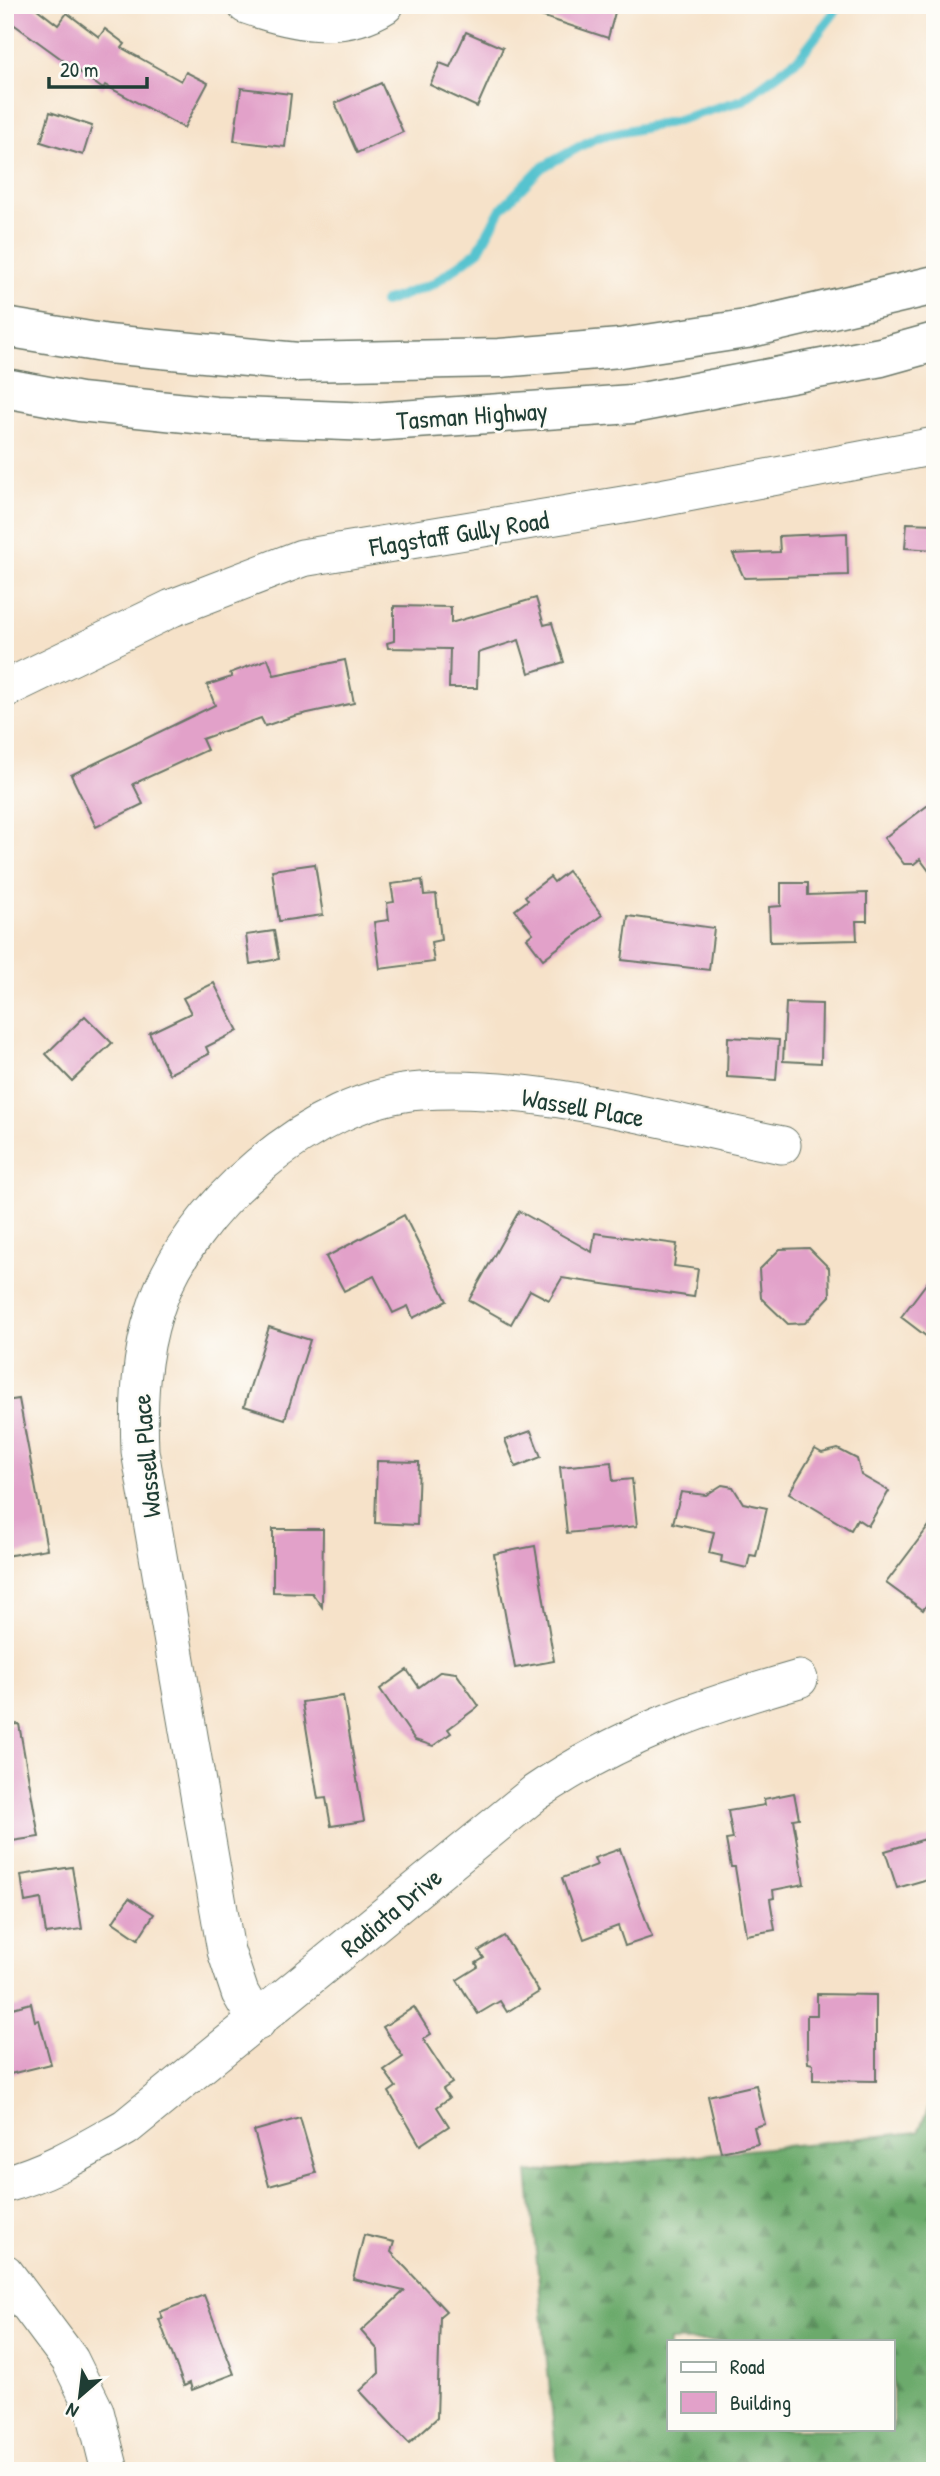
<svg xmlns="http://www.w3.org/2000/svg" width="940" height="2476" font-family="'Patrick Hand',sans-serif">
<style>
.forest{fill:url(#forest-firs);stroke:#467450;stroke-width:2;fill-rule:evenodd}
.lines{fill:none;stroke-linecap:round;stroke-linejoin:round}
.stream{stroke:#57c3cf;stroke-width:10}
.building{fill:#e2a1c9}
.minor-casing{stroke:#6a7768;stroke-width:39}
.motorway-casing{stroke:#6a7768;stroke-width:41}
.minor{stroke:#fff;stroke-width:37}
.motorway{stroke:#fff;stroke-width:38}
.labels{text-anchor:middle;dominant-baseline:central;stroke-width:5;stroke-linejoin:round;paint-order:stroke}
.street-label{font-size:26px;fill:#1f3d34;stroke:#fdfcf7}
</style>
<defs>
<pattern id="forest-firs" width="22" height="20" patternUnits="userSpaceOnUse" patternTransform="scale(1.75)"><rect width="22" height="20" fill="#6caa6c"/><path d="M5 1l3.5 6h-7zM16 11l3.5 6h-7z" fill="#588c5a"/></pattern>
</defs>
<rect width="100%" height="100%" fill="#fdfcf7"/>
<filter id="ink" filterUnits="userSpaceOnUse"><feTurbulence type="fractalNoise" baseFrequency=".0143" numOctaves="2"/><feDisplacementMap in="SourceGraphic" scale="14" xChannelSelector="R" yChannelSelector="G"/><feConvolveMatrix kernelMatrix="1 2 1 2 8 2 1 2 1" color-interpolation-filters="sRGB"/></filter>
<filter id="wash" filterUnits="userSpaceOnUse"><feTurbulence type="fractalNoise" baseFrequency=".00686" numOctaves="4" result="noise"/><feDisplacementMap in="SourceGraphic" scale="28" xChannelSelector="R" yChannelSelector="G"/><feGaussianBlur stdDeviation="1.57" result="paint"/><feColorMatrix in="noise" values="0 0 0 0 0 0 0 0 0 0 0 0 0 0 0 0 0 1.4 0 .05"/><feComposite in="paint" operator="in"/></filter>
<g filter="url(#wash)">
<rect width="100%" height="100%" fill="#f6e2c9"/>
<path class="forest" d="M 935,2093 L 935,2471 L 558,2471 L 528,2173 L 918,2132 ZM 669,2341 L 893,2341 L 893,2429 L 669,2429 Z"/>
<g class="lines">
<path class="stream" d="M 384,302 L 433,284 L 478,251 L 501,209 L 541,168 L 597,137 L 671,122 L 743,100 L 800,57 L 840,5"/>
</g>
<g id="blocks">
<g class="building">
<path d="M 5,5 L 32,5 L 58,25 L 67,13 L 99,37 L 105,29 L 125,44 L 122,48 L 181,81 L 186,72 L 208,83 L 184,128 L 105,85 L 103,89 L 5,18 Z"/>
<path d="M 533,5 L 617,5 L 608,38 L 532,13 Z"/>
<path d="M 466,32 L 503,48 L 477,107 L 430,85 L 440,63 L 450,67 Z"/>
<path d="M 381,83 L 403,132 L 357,153 L 335,103 Z"/>
<path d="M 241,88 L 291,94 L 285,147 L 234,141 Z"/>
<path d="M 50,112 L 92,126 L 83,155 L 41,142 Z"/>
<path d="M 907,523 L 935,524 L 935,550 L 905,548 Z"/>
<path d="M 847,533 L 848,575 L 744,578 L 733,554 L 780,552 L 779,536 Z"/>
<path d="M 536,598 L 544,625 L 552,623 L 564,662 L 529,673 L 519,640 L 478,653 L 477,688 L 449,688 L 450,649 L 388,648 L 387,643 L 394,641 L 394,606 L 451,607 L 451,623 Z"/>
<path d="M 268,659 L 274,675 L 345,660 L 354,703 L 294,716 L 265,726 L 261,718 L 202,739 L 207,750 L 133,784 L 143,804 L 96,827 L 71,775 L 215,705 L 207,685 L 232,677 L 230,673 Z"/>
<path d="M 935,800 L 935,879 L 920,859 L 914,864 L 904,864 L 884,838 Z"/>
<path d="M 315,864 L 323,915 L 279,921 L 272,870 Z"/>
<path d="M 568,871 L 602,915 L 543,959 L 527,938 L 533,933 L 515,910 L 528,900 L 525,896 L 550,877 L 554,882 Z"/>
<path d="M 422,880 L 424,895 L 436,894 L 441,940 L 431,942 L 434,962 L 380,969 L 374,922 L 389,920 L 387,903 L 394,902 L 391,884 Z"/>
<path d="M 781,883 L 808,883 L 808,895 L 867,893 L 867,921 L 856,921 L 857,940 L 770,942 L 769,907 L 781,906 Z"/>
<path d="M 628,916 L 714,928 L 709,970 L 622,960 Z"/>
<path d="M 274,931 L 279,959 L 250,964 L 246,935 Z"/>
<path d="M 214,983 L 238,1031 L 206,1047 L 209,1054 L 169,1074 L 149,1033 L 191,1013 L 183,998 Z"/>
<path d="M 786,1003 L 822,1004 L 821,1063 L 783,1061 Z"/>
<path d="M 85,1016 L 112,1043 L 72,1081 L 46,1054 Z"/>
<path d="M 728,1037 L 779,1040 L 776,1080 L 727,1077 Z"/>
<path d="M 519,1211 L 592,1252 L 595,1233 L 677,1244 L 674,1266 L 698,1269 L 694,1297 L 562,1278 L 549,1300 L 530,1290 L 511,1324 L 469,1300 Z"/>
<path d="M 404,1215 L 447,1301 L 413,1318 L 408,1306 L 393,1313 L 374,1276 L 344,1291 L 326,1257 Z"/>
<path d="M 809,1248 L 829,1268 L 830,1296 L 805,1323 L 788,1324 L 761,1298 L 759,1270 L 780,1249 Z"/>
<path d="M 935,1272 L 935,1343 L 901,1317 Z"/>
<path d="M 269,1327 L 310,1340 L 285,1419 L 244,1406 Z"/>
<path d="M 19,1399 L 47,1549 L 5,1556 L 5,1401 Z"/>
<path d="M 531,1431 L 541,1457 L 516,1467 L 505,1440 Z"/>
<path d="M 815,1449 L 822,1453 L 838,1449 L 857,1459 L 861,1475 L 889,1491 L 868,1526 L 857,1519 L 851,1530 L 789,1493 Z"/>
<path d="M 377,1461 L 419,1462 L 417,1525 L 375,1523 Z"/>
<path d="M 611,1462 L 613,1481 L 632,1479 L 637,1526 L 567,1533 L 560,1467 Z"/>
<path d="M 722,1485 L 733,1487 L 743,1503 L 767,1508 L 756,1556 L 750,1555 L 747,1568 L 721,1562 L 722,1556 L 709,1553 L 714,1532 L 673,1523 L 681,1492 L 706,1495 Z"/>
<path d="M 935,1518 L 935,1592 L 923,1610 L 886,1583 Z"/>
<path d="M 273,1529 L 323,1529 L 322,1607 L 312,1593 L 273,1592 Z"/>
<path d="M 535,1546 L 554,1661 L 515,1668 L 494,1554 Z"/>
<path d="M 407,1670 L 419,1687 L 441,1671 L 456,1673 L 479,1706 L 448,1729 L 451,1733 L 433,1746 L 415,1740 L 380,1689 Z"/>
<path d="M 343,1696 L 364,1821 L 331,1826 L 326,1798 L 318,1799 L 302,1702 Z"/>
<path d="M 19,1724 L 39,1837 L 5,1842 L 5,1725 Z"/>
<path d="M 794,1793 L 799,1818 L 793,1819 L 804,1884 L 773,1890 L 774,1898 L 770,1899 L 775,1930 L 746,1935 L 735,1867 L 731,1867 L 726,1840 L 733,1839 L 728,1811 L 765,1805 L 764,1799 Z"/>
<path d="M 935,1836 L 935,1877 L 897,1888 L 885,1851 Z"/>
<path d="M 620,1849 L 652,1937 L 625,1946 L 618,1926 L 584,1939 L 562,1878 L 597,1865 L 594,1858 Z"/>
<path d="M 72,1867 L 82,1929 L 46,1934 L 41,1899 L 25,1902 L 21,1875 Z"/>
<path d="M 129,1898 L 154,1914 L 138,1939 L 113,1922 Z"/>
<path d="M 504,1936 L 539,1992 L 507,2012 L 500,2001 L 478,2014 L 457,1980 L 478,1967 L 476,1963 L 484,1958 L 479,1951 Z"/>
<path d="M 817,1994 L 876,1995 L 876,2081 L 813,2080 L 813,2064 L 808,2063 L 807,2048 L 807,2015 L 817,2015 Z"/>
<path d="M 31,2003 L 35,2021 L 39,2020 L 51,2064 L 10,2074 L 5,2060 L 5,2010 Z"/>
<path d="M 414,2007 L 431,2034 L 423,2039 L 452,2083 L 443,2089 L 449,2098 L 437,2107 L 449,2126 L 420,2145 L 389,2092 L 396,2087 L 384,2070 L 403,2057 L 383,2027 Z"/>
<path d="M 756,2085 L 765,2124 L 754,2127 L 758,2144 L 721,2152 L 708,2096 Z"/>
<path d="M 300,2118 L 316,2173 L 269,2186 L 254,2131 Z"/>
<path d="M 364,2235 L 394,2242 L 391,2252 L 446,2311 L 440,2316 L 437,2418 L 409,2443 L 360,2391 L 379,2373 L 378,2350 L 361,2331 L 404,2291 L 353,2279 Z"/>
<path d="M 204,2295 L 234,2374 L 192,2390 L 190,2383 L 184,2386 L 159,2319 L 163,2318 L 160,2312 Z"/>
</g>
</g>
</g>
<g filter="url(#ink)">
<use href="#blocks" fill-opacity="0" stroke="#6a7768" stroke-width="2"/>
<g class="lines">
<defs>
<g id="minor">
<path d="M 246,5 C 291,21 341,33 385,5"/>
<path d="M 5,689 L 172,608 L 302,558 L 629,504 L 935,446"/>
<path d="M 257,2022 L 240,1993 L 226,1951 L 140,1451 C 138,1402 140,1357 155,1310 C 186,1209 314,1098 421,1091 C 539,1083 666,1122 782,1145"/>
<path d="M 5,2184 C 48,2173 87,2149 126,2127 L 535,1793 C 619,1736 701,1707 799,1679"/>
<path d="M 5,2273 L 70,2360 L 95,2411 L 110,2471"/>
</g>
<g id="motorway">
<path d="M 5,327 L 108,344 L 298,362 L 500,358 L 620,348 L 746,329 L 935,285"/>
<path d="M 5,388 L 80,402 L 215,416 L 372,422 L 632,404 L 881,357 L 935,342"/>
</g>
</defs>
<use href="#minor" class="minor-casing"/>
<use href="#motorway" class="motorway-casing"/>
<use href="#minor" class="minor"/>
<use href="#motorway" class="motorway"/>
</g>
</g>
<g class="labels">
<g class="street-label">
<text transform="translate(472 415) rotate(-4)">Tasman Highway</text>
<text transform="translate(459 533) rotate(-9)">Flagstaff Gully Road</text>
<text transform="translate(583 1107) rotate(10)">Wassell Place</text>
<text transform="translate(146 1456) rotate(-95)">Wassell Place</text>
<text transform="translate(391 1912) rotate(-40)">Radiata Drive</text>
</g>
</g>
<rect width="940" height="2476" fill="none" stroke="#fdfcf7" stroke-width="28"/>
<rect x="667" y="2340" width="228" height="91" fill="#fdfcf7" stroke="#a4b0a9" stroke-width="2"/>
<rect x="681" y="2362" width="35" height="10" fill="#ffffff" stroke="#a4b0a9" stroke-width="2"/>
<text x="730" y="2374" font-size="21" fill="#1f3d34">Road</text>
<rect x="681" y="2392" width="35" height="21" fill="#e2a1c9" stroke="#a4b0a9" stroke-width="2"/>
<text x="730" y="2410" font-size="21" fill="#1f3d34">Building</text>
<g transform="translate(80 2396) rotate(208)" stroke="#fdfcf7" stroke-width="5" paint-order="stroke">
<path d="M0-5L12 26L0 18L-12 26Z" fill="#1f3d34"/>
<text y="-10" font-size="19" font-weight="bold" text-anchor="middle" fill="#1f3d34">N</text>
</g>
<path d="M49 77v10h98v-10" fill="none" stroke="#1f3d34" stroke-width="3.5"/>
<text x="60" y="77" font-size="21" fill="#1f3d34" stroke="#fdfcf7" stroke-width="5" paint-order="stroke">20 m</text>
</svg>
